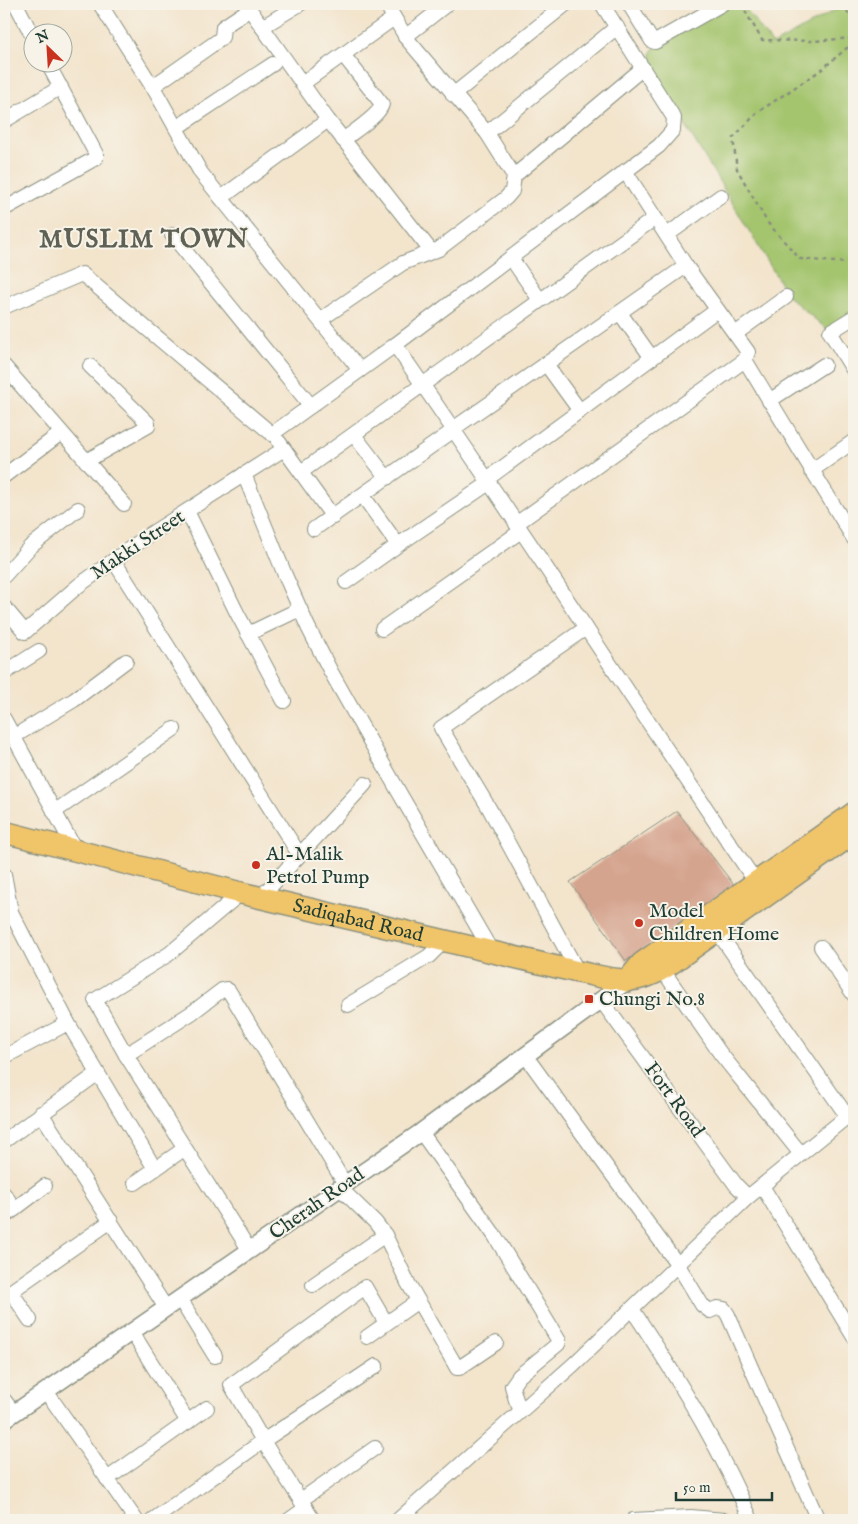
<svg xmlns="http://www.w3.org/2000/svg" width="858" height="1524" font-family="'IM FELL English',serif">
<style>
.green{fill:#a4c56e;stroke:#628151}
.building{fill:#d5a48f}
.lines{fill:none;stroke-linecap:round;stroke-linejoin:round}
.minor-casing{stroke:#899080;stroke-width:16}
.tertiary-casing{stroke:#899080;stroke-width:19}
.primary-casing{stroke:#899080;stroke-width:24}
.path{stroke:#899080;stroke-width:2.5;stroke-dasharray:4 4;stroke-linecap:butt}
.minor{stroke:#fff;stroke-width:14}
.tertiary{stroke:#fff;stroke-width:16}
.primary{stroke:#f0c469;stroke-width:21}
.poi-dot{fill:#c8321e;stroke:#f7f3e8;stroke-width:2}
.labels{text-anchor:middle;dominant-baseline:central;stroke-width:4;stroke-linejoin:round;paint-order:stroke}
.street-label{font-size:20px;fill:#1f3d34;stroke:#f7f3e8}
.poi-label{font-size:20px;fill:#1f3d34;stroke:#f7f3e8;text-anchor:start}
.district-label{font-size:25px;font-weight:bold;letter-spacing:1px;fill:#5f6154;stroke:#f7f3e8}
</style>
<rect width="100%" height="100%" fill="#f7f3e8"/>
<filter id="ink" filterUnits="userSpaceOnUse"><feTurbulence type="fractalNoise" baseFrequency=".02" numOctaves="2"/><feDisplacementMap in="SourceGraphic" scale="10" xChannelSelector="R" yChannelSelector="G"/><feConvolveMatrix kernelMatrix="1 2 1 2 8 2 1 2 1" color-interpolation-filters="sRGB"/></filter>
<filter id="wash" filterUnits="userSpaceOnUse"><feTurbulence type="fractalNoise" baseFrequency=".0096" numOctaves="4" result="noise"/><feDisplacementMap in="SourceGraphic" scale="20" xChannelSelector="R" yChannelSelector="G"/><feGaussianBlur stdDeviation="1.12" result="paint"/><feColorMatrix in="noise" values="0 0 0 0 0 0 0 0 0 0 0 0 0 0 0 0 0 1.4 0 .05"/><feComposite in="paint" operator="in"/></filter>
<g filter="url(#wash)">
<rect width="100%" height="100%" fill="#f3e4cc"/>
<path class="green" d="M 723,4 L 742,4 L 773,45 L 846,4 L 854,4 L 854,317 L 830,332 L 789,297 L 649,65 L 652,50 Z"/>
<g id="blocks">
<path class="building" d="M 677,811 L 734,885 L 626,961 L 570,882 Z"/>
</g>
</g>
<g filter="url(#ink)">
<use href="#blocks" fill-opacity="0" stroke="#899080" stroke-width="1"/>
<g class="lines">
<defs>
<g id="minor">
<path d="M 16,4 L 32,35"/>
<path d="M 100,4 L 157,94 L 201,173 L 360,370"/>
<path d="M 246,4 L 328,120 L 431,251"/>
<path d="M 386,4 L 407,39 L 487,133 L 514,176"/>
<path d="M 629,4 L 652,41 L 655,42 L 722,4"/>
<path d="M 262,27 L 300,4"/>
<path d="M 405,37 L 447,4"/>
<path d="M 302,84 L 394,18"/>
<path d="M 152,87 L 219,40 L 222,37 L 223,27 L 250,9"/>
<path d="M 453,95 L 566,4"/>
<path d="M 4,121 L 61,87"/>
<path d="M 176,128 L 273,64"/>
<path d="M 487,133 L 617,27"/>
<path d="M 343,140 C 353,132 380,115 382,104 L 344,56"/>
<path d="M 625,171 L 686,266 L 748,352 L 745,360 L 854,539"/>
<path d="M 221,198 L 328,120"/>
<path d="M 4,209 L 96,158 L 96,154 L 47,62"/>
<path d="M 172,235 L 311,406"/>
<path d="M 667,235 L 721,196"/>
<path d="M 511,258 L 540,300"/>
<path d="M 4,307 L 82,274 L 272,434 L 395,345 C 519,522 634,704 756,882"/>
<path d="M 620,313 L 652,358"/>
<path d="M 854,317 L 830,332 L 854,371"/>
<path d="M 320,320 L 403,263 L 439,249 L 506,198 L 512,191 L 514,176 L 643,68"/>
<path d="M 735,334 L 786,297"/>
<path d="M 395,345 L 659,146 L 673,130 L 674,118 L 602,4"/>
<path d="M 546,364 L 580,411"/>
<path d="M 4,366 L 124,504"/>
<path d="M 769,401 L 824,365"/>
<path d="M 453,429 L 686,266"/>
<path d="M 354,435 L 387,478"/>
<path d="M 279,442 L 333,517"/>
<path d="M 86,461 L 148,426 L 148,423 L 90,366"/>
<path d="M 811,471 L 854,441"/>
<path d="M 301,472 L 655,218"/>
<path d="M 244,474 L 285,575 L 308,627 L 331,672 L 400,794 L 492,952"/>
<path d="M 4,476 L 61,433"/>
<path d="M 487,479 L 717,310"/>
<path d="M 363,496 L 398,545 L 489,483"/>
<path d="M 187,511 L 236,611 L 284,701"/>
<path d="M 516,524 L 745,360"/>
<path d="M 314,529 L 454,430"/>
<path d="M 114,561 L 299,854"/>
<path d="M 4,576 L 30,547 L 78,509"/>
<path d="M 346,582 L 398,545"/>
<path d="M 4,607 L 25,632 L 78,586 L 149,535 L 284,449"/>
<path d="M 382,629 L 521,531"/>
<path d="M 248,634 L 300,609"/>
<path d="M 4,673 L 39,651"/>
<path d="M 4,719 L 76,851"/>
<path d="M 13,737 L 74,700 L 126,661"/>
<path d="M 54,812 L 174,729"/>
<path d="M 4,874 L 11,912 L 68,1023 L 155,1169"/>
<path d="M 241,893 L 169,954 L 95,1000 L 126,1055 L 250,1251"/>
<path d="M 260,898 L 365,784"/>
<path d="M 717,931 L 847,1116"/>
<path d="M 821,947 L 854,995"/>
<path d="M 662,969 L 720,1053 L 801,1154"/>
<path d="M 578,972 L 489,808 L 441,728 L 586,628"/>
<path d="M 601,1000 L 736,1185 L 748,1197"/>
<path d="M 348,1005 L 429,956 L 444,941"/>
<path d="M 126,1055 L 193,1012 L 222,990 L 226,989 L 229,991 L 345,1184"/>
<path d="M 525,1055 L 678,1265 L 702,1305 L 710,1311 L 717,1308 L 724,1309 L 728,1315 L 818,1520"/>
<path d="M 4,1057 L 68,1023"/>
<path d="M 41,1113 L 166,1308"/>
<path d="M 421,1132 L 495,1236 L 559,1341 L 558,1344 L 519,1376 L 512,1386 L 516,1400 L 521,1410"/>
<path d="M 4,1141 L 97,1074"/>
<path d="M 135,1183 L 184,1149"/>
<path d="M 762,1186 L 854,1337"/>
<path d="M 340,1188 L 375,1222 L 385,1235 L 408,1283 L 457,1368 L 459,1368 L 496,1343"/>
<path d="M 4,1194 L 15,1209"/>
<path d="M 4,1217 L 45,1186"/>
<path d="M 313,1285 L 385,1235"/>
<path d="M 180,1299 L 215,1356"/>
<path d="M 632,1309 C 676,1375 720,1447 751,1520"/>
<path d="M 30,1320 L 12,1293 L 13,1290 L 111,1221"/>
<path d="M 132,1332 L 188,1422"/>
<path d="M 367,1337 L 418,1301"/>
<path d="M 46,1391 L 136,1520"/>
<path d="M 4,1400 L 14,1413"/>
<path d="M 107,1479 L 207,1408"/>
<path d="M 301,1500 L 375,1448"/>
<path d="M 153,1520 L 263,1441 L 376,1366"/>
<path d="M 289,1520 L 306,1508"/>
<path d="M 313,1520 L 263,1441 L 231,1385 L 365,1287 L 386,1323"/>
<path d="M 398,1520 L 574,1364 L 748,1197 L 854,1111"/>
<path d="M 633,1520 L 691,1517 L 724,1520"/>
</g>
<path id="tertiary" d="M 4,1420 L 421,1132 L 627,981"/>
<g id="primary">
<path id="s1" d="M 4,832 L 241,893 L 578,972 C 614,979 633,988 666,967 L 854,833"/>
<path d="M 627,981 L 642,963 L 854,813"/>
</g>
</defs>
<use href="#minor" class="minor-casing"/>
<use href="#tertiary" class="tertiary-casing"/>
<use href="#primary" class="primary-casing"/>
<g class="path">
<path d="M 741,4 L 762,40 L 812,41 L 854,38"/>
<path d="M 843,4 L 854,24"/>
<path d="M 854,42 L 821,70 L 758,112 L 733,138 L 737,169 L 767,222 L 800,259 L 847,263 L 854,261"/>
</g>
<use href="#minor" class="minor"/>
<use href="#tertiary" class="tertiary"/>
<use href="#primary" class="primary"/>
</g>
</g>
<g class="poi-dot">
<circle cx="256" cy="865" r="5"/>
<circle cx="639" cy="923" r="5"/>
<rect x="584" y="994" width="10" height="10" rx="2.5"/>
</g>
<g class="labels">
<g class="street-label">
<text transform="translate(138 545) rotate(-34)">Makki Street</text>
<text stroke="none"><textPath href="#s1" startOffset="365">Sadiqabad Road</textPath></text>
<text transform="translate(674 1100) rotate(54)">Fort Road</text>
<text transform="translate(317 1204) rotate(-35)">Cherah Road</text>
</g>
<g class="poi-label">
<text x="266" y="854">Al-Malik<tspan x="266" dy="23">Petrol Pump</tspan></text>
<text x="649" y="911">Model<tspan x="649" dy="23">Children Home</tspan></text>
<text x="599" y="999">Chungi No.8</text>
</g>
<g class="district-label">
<text x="144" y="240">MUSLIM TOWN</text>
</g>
</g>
<rect width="858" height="1524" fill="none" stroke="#f7f3e8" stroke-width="20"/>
<g transform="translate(48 48) rotate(335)"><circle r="24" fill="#f7f3e8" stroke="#a1aaa0"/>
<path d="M0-4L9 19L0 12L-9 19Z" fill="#c8321e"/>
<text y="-8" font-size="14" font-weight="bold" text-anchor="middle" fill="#1f3d34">N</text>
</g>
<path d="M676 1492v8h96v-8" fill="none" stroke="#1f3d34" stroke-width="2.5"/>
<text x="683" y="1492" font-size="15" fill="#1f3d34" stroke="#f7f3e8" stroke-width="4" paint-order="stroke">50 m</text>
</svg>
